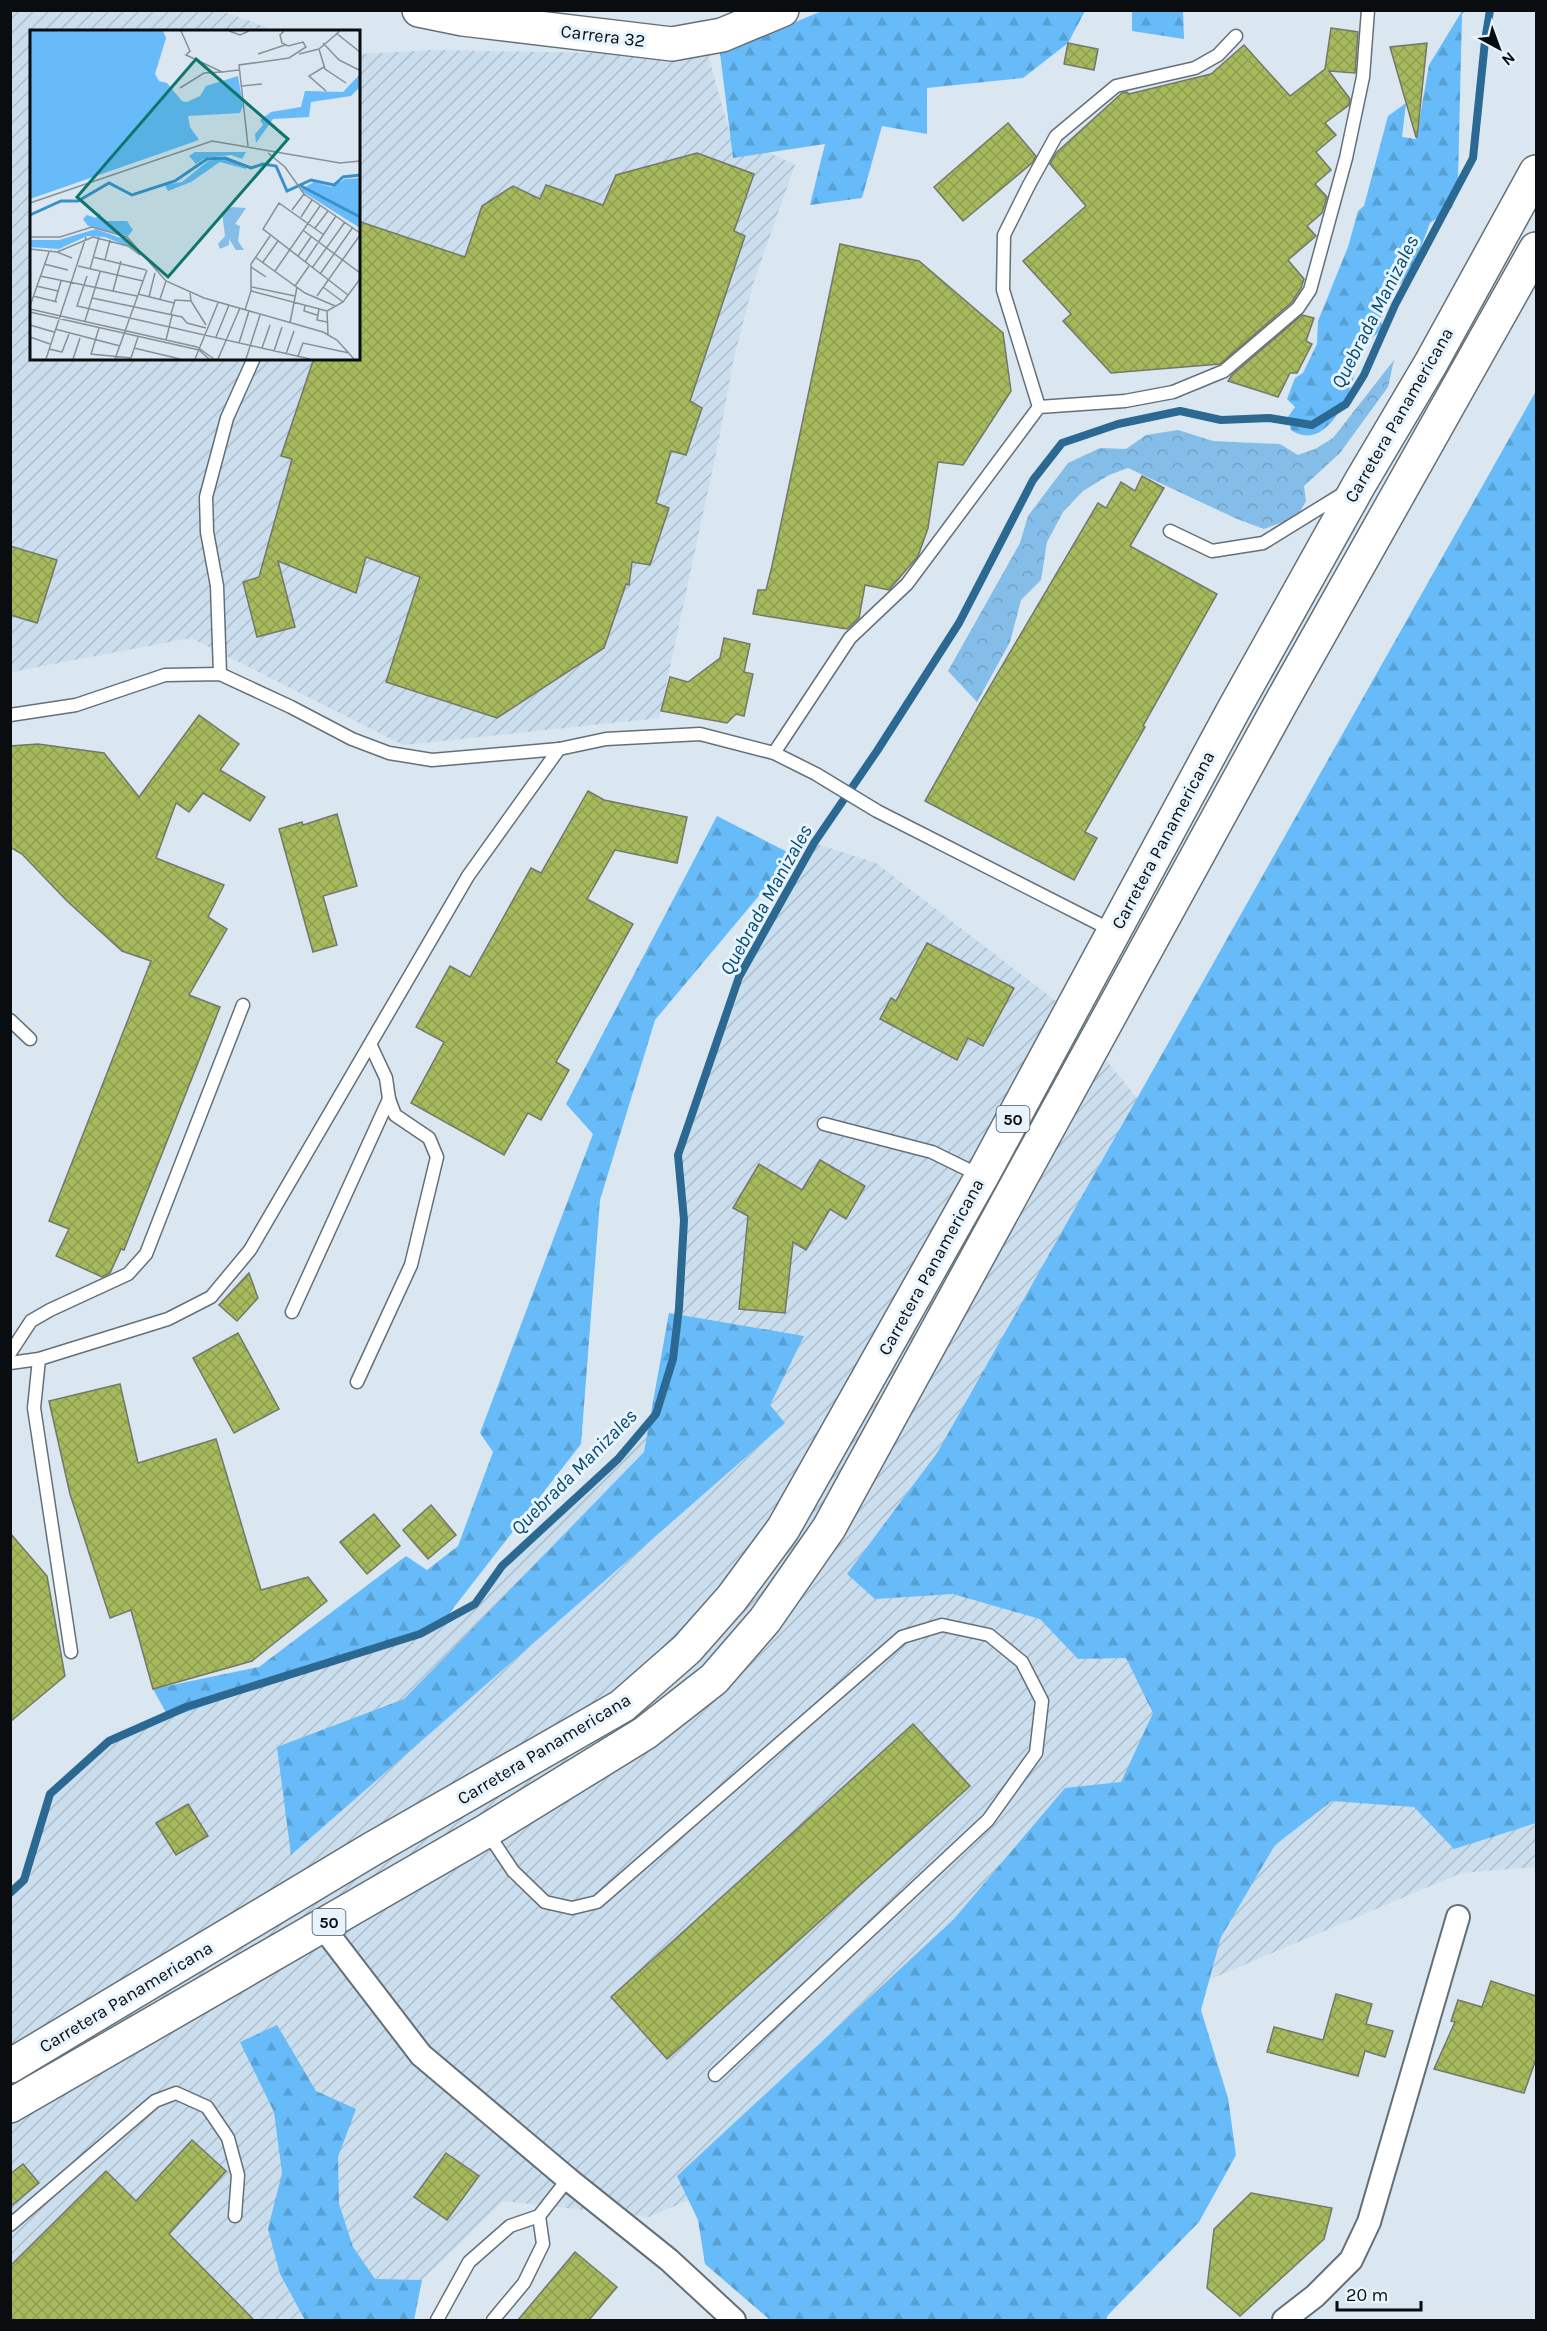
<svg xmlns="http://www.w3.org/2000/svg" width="1547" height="2331" font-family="Karla,sans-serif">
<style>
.industrial{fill:url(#industrial-furrows)}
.forest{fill:url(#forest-firs)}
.park{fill:url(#park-crowns)}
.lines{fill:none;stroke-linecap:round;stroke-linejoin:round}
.stream{stroke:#2b6993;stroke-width:8}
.building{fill:url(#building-cross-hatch);stroke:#74776a;stroke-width:1.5}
.service-casing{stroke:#647078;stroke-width:15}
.minor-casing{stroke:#647078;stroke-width:26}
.secondary-casing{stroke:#647078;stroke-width:36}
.trunk-casing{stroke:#647078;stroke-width:36}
.service{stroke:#fff;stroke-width:12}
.minor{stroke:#fff;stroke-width:22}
.secondary{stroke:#fff;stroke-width:33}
.trunk{stroke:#fff;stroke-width:33}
.labels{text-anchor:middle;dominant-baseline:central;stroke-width:6;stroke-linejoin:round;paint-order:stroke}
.shield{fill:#e7f4fe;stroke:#4c5257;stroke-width:1.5}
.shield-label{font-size:16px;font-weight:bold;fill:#090d10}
.street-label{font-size:18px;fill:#090d10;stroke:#e7f4fe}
.water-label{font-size:20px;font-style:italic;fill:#044a71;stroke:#e7f4fe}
.inset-river{fill:none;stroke:#3991cb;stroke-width:3}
.inset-road{fill:none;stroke:#869097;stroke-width:1.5}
.view{fill:#0f766e;fill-opacity:0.15;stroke:#0f766e;stroke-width:3}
.inset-edge{fill:none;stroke:#090d10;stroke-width:3}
</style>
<defs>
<pattern id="industrial-furrows" width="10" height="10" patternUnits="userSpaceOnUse" patternTransform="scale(1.5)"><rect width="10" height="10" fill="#cbdeee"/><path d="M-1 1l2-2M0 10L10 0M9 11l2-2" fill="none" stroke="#adbdcb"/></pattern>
<pattern id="forest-firs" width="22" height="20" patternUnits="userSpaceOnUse" patternTransform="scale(1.5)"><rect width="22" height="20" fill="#66bbf8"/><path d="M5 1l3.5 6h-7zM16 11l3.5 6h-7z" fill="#57a0d4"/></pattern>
<pattern id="park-crowns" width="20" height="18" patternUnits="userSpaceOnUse" patternTransform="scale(1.5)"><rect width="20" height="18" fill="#83bde8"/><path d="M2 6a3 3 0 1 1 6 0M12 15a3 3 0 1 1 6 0" fill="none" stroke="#70a1c6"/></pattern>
<pattern id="building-cross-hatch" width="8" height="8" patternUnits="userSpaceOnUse" patternTransform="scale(1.5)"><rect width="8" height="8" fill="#a6b95c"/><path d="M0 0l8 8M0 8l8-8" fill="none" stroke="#8e9e4f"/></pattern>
</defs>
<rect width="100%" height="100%" fill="#dae7f1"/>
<g class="industrial">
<path d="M 11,11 L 222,11 L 277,31 L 32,32 L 32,358 L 358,358 L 359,54 L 433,50 L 708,55 L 730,134 L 795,165 L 753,284 L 733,362 L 718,444 L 659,718 L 403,745 L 191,638 L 11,672 Z"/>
<path d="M 814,843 L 876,863 L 1061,1005 L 1536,1586 L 1536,1867 L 1461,1873 L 649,2217 L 503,2201 L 422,2280 L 414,2320 L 11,2320 L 10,1893 L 24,1880 L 50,1794 L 109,1741 L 186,1707 L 420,1634 L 475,1604 L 502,1566 L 618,1459 L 656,1414 L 673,1359 L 679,1308 L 684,1220 L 678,1155 L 739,977 Z"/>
</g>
<g class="forest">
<path d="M 822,11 L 1085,11 L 1068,43 L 1023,78 L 927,88 L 927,134 L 882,126 L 862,198 L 810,205 L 825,144 L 733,158 L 720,53 Z"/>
<path d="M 1132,11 L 1183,11 L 1184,39 L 1132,31 Z"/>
<path d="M 1462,11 L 1466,11 L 1462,14 L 1458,179 L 1452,208 L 1430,223 L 1411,273 L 1380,305 L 1382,330 C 1375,336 1361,344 1357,352 C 1354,360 1355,371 1353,380 C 1346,406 1322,451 1291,430 L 1288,417 L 1295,407 L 1287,399 L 1295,378 L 1303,373 L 1317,344 L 1318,321 L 1348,247 L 1358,211 L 1364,206 L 1388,116 L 1406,103 L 1402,137 L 1416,139 L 1429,65 Z"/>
<path d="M 1536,391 L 1536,1823 L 1454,1849 L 1414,1807 L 1332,1801 L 1275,1845 L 1221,1937 L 1201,2010 L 1228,2098 L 1236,2155 L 1199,2222 L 1108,2315 L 1106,2320 L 770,2320 L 705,2264 L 698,2220 L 677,2176 L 954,1919 L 1065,1788 L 1121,1782 L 1153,1713 L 1126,1658 L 1078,1659 L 1040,1619 L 953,1594 L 875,1599 L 847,1574 L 937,1453 Z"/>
<path d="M 717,816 L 793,855 L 655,1020 L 600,1200 L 581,1444 L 441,1624 L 169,1718 L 153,1689 L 259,1667 L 406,1556 L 427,1570 L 458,1546 L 493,1452 L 480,1433 L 593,1134 L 566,1104 Z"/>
<path d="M 669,1313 L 804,1336 L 770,1405 L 785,1423 L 291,1855 L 277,1747 L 404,1699 L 644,1452 Z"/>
<path d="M 277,2025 L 316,2091 L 356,2109 L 338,2157 L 339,2204 L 353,2247 L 375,2279 L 422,2280 L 414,2320 L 305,2320 L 280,2274 L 268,2229 L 282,2173 L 274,2112 L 240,2042 Z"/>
</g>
<path class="park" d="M 1394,360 L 1388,387 L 1340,453 L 1304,486 L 1306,501 L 1297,517 L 1264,529 L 1237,519 L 1128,468 L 1109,475 L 1083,491 L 1063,512 L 1047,542 L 1041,580 L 1021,600 L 1010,642 L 977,702 L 948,671 L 1020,543 L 1028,516 L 1068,463 L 1100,448 L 1126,449 L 1146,435 L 1178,430 L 1213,441 L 1280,444 L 1298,455 L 1315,449 L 1333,438 Z"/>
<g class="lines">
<path class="stream" d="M 10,1893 L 24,1880 L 50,1794 L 109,1741 L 186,1707 L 420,1634 L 475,1604 L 502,1566 L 618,1459 L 656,1414 L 673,1359 L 679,1308 L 684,1220 L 678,1155 L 739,977 L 814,843 L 877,751 L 959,623 L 1033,480 L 1062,443 L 1118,424 L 1180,411 L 1221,420 L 1269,418 L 1312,425 L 1346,404 L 1364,375 L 1395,305 L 1473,158 L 1485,41 L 1490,10"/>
</g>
<g class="building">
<path d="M 1331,28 L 1358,32 L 1355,73 L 1329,71 L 1350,99 L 1349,105 L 1325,123 L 1336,135 L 1316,152 L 1331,170 L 1315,184 L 1327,197 L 1322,213 L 1307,226 L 1316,236 L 1288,260 L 1304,279 L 1301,288 L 1292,302 L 1220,364 L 1111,373 L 1063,321 L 1071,314 L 1023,261 L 1086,206 L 1050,164 L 1056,153 L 1122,93 L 1127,92 L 1129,94 L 1211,74 L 1244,45 L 1290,96 L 1325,69 Z"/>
<path d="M 1068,43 L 1098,49 L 1094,70 L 1064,64 Z"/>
<path d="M 1427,43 L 1417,137 L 1416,137 L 1390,47 Z"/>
<path d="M 1008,123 L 1036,156 L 1032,163 L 963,221 L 934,187 Z"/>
<path d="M 697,153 L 754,174 L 734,231 L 745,236 L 690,401 L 702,408 L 686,455 L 671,451 L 656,503 L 669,508 L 650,565 L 632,562 L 629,585 L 626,584 L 604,648 L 497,718 L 386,682 L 420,577 L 366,557 L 356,593 L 278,561 L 295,627 L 257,637 L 243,582 L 259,577 L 292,459 L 281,456 L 314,358 L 358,358 L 358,221 L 465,257 L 482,206 L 513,186 L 540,199 L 546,185 L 603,205 L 616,175 Z"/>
<path d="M 840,244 L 919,261 L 1003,333 L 1011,391 L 963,465 L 938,462 L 928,528 L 918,556 L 889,590 L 865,585 L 859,618 L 847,629 L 753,614 L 758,590 L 766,590 L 772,566 Z"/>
<path d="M 1302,315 L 1314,318 L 1306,341 L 1312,344 L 1297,373 L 1290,373 L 1278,397 L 1228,381 L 1232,375 Z"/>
<path d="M 1142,476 L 1164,488 L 1130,546 L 1217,594 L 1143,726 L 1145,727 L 1085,832 L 1097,838 L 1074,880 L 925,801 L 979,705 L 1098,503 L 1106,508 L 1121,482 L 1135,491 Z"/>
<path d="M 10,546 L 57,560 L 37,623 L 10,615 Z"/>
<path d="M 724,638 L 750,644 L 744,672 L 753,674 L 744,716 L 736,714 L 727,723 L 661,711 L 670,677 L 688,682 L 720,658 Z"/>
<path d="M 199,715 L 239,744 L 220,770 L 265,797 L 250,821 L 203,793 L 189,812 L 176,803 L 156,858 L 224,885 L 208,917 L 227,929 L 189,995 L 220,1007 L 124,1250 L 121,1249 L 110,1273 L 102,1277 L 56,1256 L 69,1229 L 49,1221 L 151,961 L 122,951 L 67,901 L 22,854 L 10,847 L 10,746 L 38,744 L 104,753 L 139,797 Z"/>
<path d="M 588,791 L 604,800 L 687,817 L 677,863 L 615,850 L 587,899 L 633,924 L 556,1062 L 569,1070 L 541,1120 L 528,1113 L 504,1155 L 411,1103 L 444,1042 L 416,1027 L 450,966 L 470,977 L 531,868 L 541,873 Z"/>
<path d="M 337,814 L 357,886 L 323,896 L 337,945 L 313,952 L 279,829 L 302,822 L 303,825 Z"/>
<path d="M 927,943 L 1014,988 L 983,1046 L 968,1038 L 957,1060 L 880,1019 L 891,998 L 896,1001 Z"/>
<path d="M 820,1160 L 865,1186 L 846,1219 L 830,1209 L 806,1250 L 793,1242 L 785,1313 L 739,1309 L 748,1216 L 733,1208 L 759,1164 L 802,1190 Z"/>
<path d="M 249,1273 L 258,1298 L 237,1321 L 219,1305 Z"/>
<path d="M 238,1333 L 279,1409 L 234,1433 L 193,1358 Z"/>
<path d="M 120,1384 L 138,1463 L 216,1439 L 261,1590 L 308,1577 L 327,1601 L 252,1661 L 153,1689 L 131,1610 L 110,1618 L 70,1494 L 49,1401 Z"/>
<path d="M 431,1505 L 456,1535 L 428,1559 L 403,1530 Z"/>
<path d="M 374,1514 L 400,1546 L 367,1574 L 340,1542 Z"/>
<path d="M 10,1533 L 47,1576 L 65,1676 L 10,1722 Z"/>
<path d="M 913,1724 L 970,1786 L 667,2059 L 611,1997 Z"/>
<path d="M 188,1804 L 208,1836 L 176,1855 L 156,1823 Z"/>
<path d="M 1491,1981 L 1536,1996 L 1536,2059 L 1524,2093 L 1434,2069 L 1455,2022 L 1451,2021 L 1458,2000 L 1482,2007 Z"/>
<path d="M 1336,1994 L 1372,2004 L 1366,2024 L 1393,2031 L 1385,2057 L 1365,2051 L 1358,2076 L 1267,2052 L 1274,2027 L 1323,2040 Z"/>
<path d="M 192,2140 L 226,2171 L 169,2234 L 254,2320 L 10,2320 L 10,2266 L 106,2171 L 136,2201 Z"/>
<path d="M 446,2153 L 479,2176 L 447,2220 L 414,2197 Z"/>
<path d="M 23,2164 L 39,2183 L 10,2207 L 10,2174 Z"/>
<path d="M 1251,2193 L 1332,2208 L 1324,2239 L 1240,2316 L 1207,2288 L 1214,2229 Z"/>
<path d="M 575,2252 L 617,2287 L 589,2320 L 518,2320 Z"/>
</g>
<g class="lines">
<defs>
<g id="service">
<path d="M 1039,407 L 1003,290 L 1004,235 L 1029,185 L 1056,136 L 1116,86 L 1195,68 L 1218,55 L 1236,36"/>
<path d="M 1170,531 L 1212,551 L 1263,543 L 1344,493"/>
<path d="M 220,674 L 217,586 L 207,532 L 206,497 L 227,418 L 254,358"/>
<path d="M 10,715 L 76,705 L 165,675 L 220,674 L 291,707 L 352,739 L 389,753 L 432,760 L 559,749 L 606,739 L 700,734 L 774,753 L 816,774 L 877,811 L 1113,931"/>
<path d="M 774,753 L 850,638 L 907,584 L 1039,407 L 1125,401 L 1173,392 L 1224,371 L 1298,308 L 1310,290 L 1346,158 L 1363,77 L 1368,10"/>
<path d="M 10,1020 L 30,1039"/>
<path d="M 824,1124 L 932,1152 L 981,1176"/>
<path d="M 292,1312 L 389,1099"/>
<path d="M 10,1353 L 31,1321 L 50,1310 L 128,1274 L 146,1254 L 243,1005"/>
<path d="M 39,1359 L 34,1408 L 71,1652"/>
<path d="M 10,1363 L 39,1359 L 168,1319 L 211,1297 L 250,1250 L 468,876 L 559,749"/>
<path d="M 357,1382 L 411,1265 L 437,1157 L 429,1138 L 395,1115 L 389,1099 L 386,1078 L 371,1046"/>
<path d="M 487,1832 L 513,1871 L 545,1902 L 572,1908 L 597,1902 L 902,1637 L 942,1625 L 989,1635 L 1022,1662 L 1042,1701 L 1036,1753 L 988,1820 L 715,2075"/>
<path d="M 10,2225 L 155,2101 L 176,2093 L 207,2107 L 228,2138 L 238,2175 L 235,2216"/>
<path d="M 437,2320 L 469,2262 L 510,2226 L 539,2216 L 568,2179"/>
<path d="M 493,2320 L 524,2283 L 543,2244 L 539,2216"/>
</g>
<g id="minor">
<path d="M 322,1926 L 421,2055 L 568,2179 L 669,2260 L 734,2320"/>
<path d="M 1284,2320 L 1315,2296 L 1351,2260 L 1369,2222 L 1458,1917"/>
</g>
<path id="secondary" d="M 419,10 L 463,19 L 672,44 L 722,35 L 782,10"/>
<g id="trunk">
<path d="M 10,2066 L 372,1849 L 622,1706 L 687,1649 L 732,1598 L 783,1529 L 982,1176 L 1234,709 L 1360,483 L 1431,363 L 1536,172"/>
<path d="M 10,2106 L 486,1831 L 645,1733 L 714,1679 L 765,1620 L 829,1528 L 1282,701 L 1536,249"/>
</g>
</defs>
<use href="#service" class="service-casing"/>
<use href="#minor" class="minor-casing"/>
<use href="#secondary" class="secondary-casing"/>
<use href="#trunk" class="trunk-casing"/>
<use href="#service" class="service"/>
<use href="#minor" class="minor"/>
<use href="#secondary" class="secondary"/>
<use href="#trunk" class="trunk"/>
</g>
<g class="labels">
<g class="shield">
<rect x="996.5" y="1106" width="33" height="26" rx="4.5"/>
<rect x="312.5" y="1909" width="33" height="26" rx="4.5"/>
</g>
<g class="shield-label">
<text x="1013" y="1119">50</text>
<text x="329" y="1922">50</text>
</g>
<g class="street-label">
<text transform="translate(603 36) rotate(7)">Carrera 32</text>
<text transform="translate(1399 415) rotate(-60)">Carretera Panamericana</text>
<text transform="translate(1163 840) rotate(-62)">Carretera Panamericana</text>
<text transform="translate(931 1267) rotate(-61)">Carretera Panamericana</text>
<text transform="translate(544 1749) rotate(-31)">Carretera Panamericana</text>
<text transform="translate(126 1997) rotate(-31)">Carretera Panamericana</text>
</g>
<g class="water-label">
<text transform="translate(1375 312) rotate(-63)">Quebrada Manizales</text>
<text transform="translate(766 900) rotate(-61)">Quebrada Manizales</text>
<text transform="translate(574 1472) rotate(-45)">Quebrada Manizales</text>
</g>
</g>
<g transform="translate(30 30)">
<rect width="330" height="330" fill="#dae7f1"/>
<path d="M 0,1 L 133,1 L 136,8 L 125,44 L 129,51 L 137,53 L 152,71 L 157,72 L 170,66 L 176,56 L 208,46 L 213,76 L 210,83 L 158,86 L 160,97 L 169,110 L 0,169 ZM 330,44 L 330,57 L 321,66 L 281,72 L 279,87 L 243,89 L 226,113 L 225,104 L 233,95 L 230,90 L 241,82 L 271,77 L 275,61 L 313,62 ZM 165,122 L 216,122 L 212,129 L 201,125 L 175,128 L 166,134 L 159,126 ZM 195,128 L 216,136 L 216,139 L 190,132 L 161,152 L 138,161 L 135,155 L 152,152 L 178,131 ZM 330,148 L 330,198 L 270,160 L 284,152 L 301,157 L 315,149 ZM 70,183 L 72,191 L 97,191 L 103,200 L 98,206 L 58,196 L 53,189 L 57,185 L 66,188 ZM 66,199 L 99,211 L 109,221 L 75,207 L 57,206 L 29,219 L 0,217 L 0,210 L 29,210 Z" fill="#66bbf8"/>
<path d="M 202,177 L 216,178 L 205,194 L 210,196 L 208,211 L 214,220 L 206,220 L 199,209 L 199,215 L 190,219 L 188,214 L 195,206 L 192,182 Z" fill="#83bde8"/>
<path class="inset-river" d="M 271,156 L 330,187M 0,185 L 31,171 L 48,171 L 79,153 L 102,165 L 145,151 L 177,129 L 195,128 L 221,138 L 233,134 L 246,136 L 257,161 L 281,150 L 304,155 L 313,147 L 330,145"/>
<path class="inset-road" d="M 151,1 L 160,21 L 156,25 L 192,42 L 209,40M 199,1 L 210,5 L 219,1M 306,3 L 330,22M 293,13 L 309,30 L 329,40M 289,19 L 295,39 L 316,53M 228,24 L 255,15M 269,24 L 289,19 L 310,1M 294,37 L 279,46 L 296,61M 212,56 L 232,54M 150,58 L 174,43 L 192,42M 218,116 L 209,35 L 259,28 L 276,17 L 273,12 L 258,16 L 252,13 L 250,5 L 254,1M 238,123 L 255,137 L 274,164 L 330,203M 0,173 L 182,111 L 310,133 L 330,131M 262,180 L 274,164M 271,187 L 282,170M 285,198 L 298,181M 274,201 L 330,243M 294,205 L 249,173 L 233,199 L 318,265M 0,207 L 30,207 L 62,197 L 97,207 L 136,251 L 174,268 L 293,302 L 307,310 L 324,329M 0,219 L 27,222 L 42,228M 27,222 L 63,207 L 98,216 L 110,225M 268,226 L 281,207M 63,227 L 116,240M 225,227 L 275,263 L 305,276M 75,230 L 80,210M 233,232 L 248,211M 275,232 L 306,186M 14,234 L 38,240M 48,236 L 113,251M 221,237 L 236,247M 282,238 L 315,192M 60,239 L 69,207M 245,241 L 290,176M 290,244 L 323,197M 10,246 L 107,266M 57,246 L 47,276 L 280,329M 6,256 L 28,261M 265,256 L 279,236M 222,257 L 265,266M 293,257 L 313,272M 83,261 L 91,231M 221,261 L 297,281M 160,263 L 161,271 L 176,295M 108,264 L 144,273M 3,266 L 27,272M 287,266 L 330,205M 119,267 L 125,243M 62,268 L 152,287 L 157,293 L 176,298M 130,269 L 136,251M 25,272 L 31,251M 0,276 L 19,222M 275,276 L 274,281 L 287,285M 0,279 L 167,317 L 184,329M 289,279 L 287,290 L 297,292M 215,280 L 221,261 L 221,234 L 240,206M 0,282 L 169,320 L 179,329M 141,284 L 145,270 L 161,271M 55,291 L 70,242M 260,293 L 267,257M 0,295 L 24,302M 69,298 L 61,324 L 101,328 L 108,307M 25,299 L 90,316M 298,304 L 297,281 L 313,272 L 330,249M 0,307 L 20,314M 186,307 L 199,275M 136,310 L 142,285M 209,313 L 219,281M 104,318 L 150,329M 232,318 L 240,295M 19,319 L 32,322 L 39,304M 244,321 L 252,297M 256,324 L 264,301M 268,326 L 273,313 L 319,323M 16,329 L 56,207M 43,329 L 50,308M 85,329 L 117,240M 165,329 L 188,273M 188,329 L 210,278M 216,329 L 230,285"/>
<path class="view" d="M 166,29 L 258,109 L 138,247 L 47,167 Z"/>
<rect width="330" height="330" class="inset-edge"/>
</g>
<rect width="1547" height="2331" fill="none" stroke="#090d10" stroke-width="24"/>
<g transform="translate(1499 48) rotate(139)" stroke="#e7f4fe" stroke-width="4.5" paint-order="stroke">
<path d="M0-4.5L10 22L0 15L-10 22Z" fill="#090d10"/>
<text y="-9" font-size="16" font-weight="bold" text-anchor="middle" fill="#090d10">N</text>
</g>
<path d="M1337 2301v9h84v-9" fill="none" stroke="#090d10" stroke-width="3"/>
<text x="1346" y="2301" font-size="18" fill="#090d10" stroke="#e7f4fe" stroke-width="4.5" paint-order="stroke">20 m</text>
</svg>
